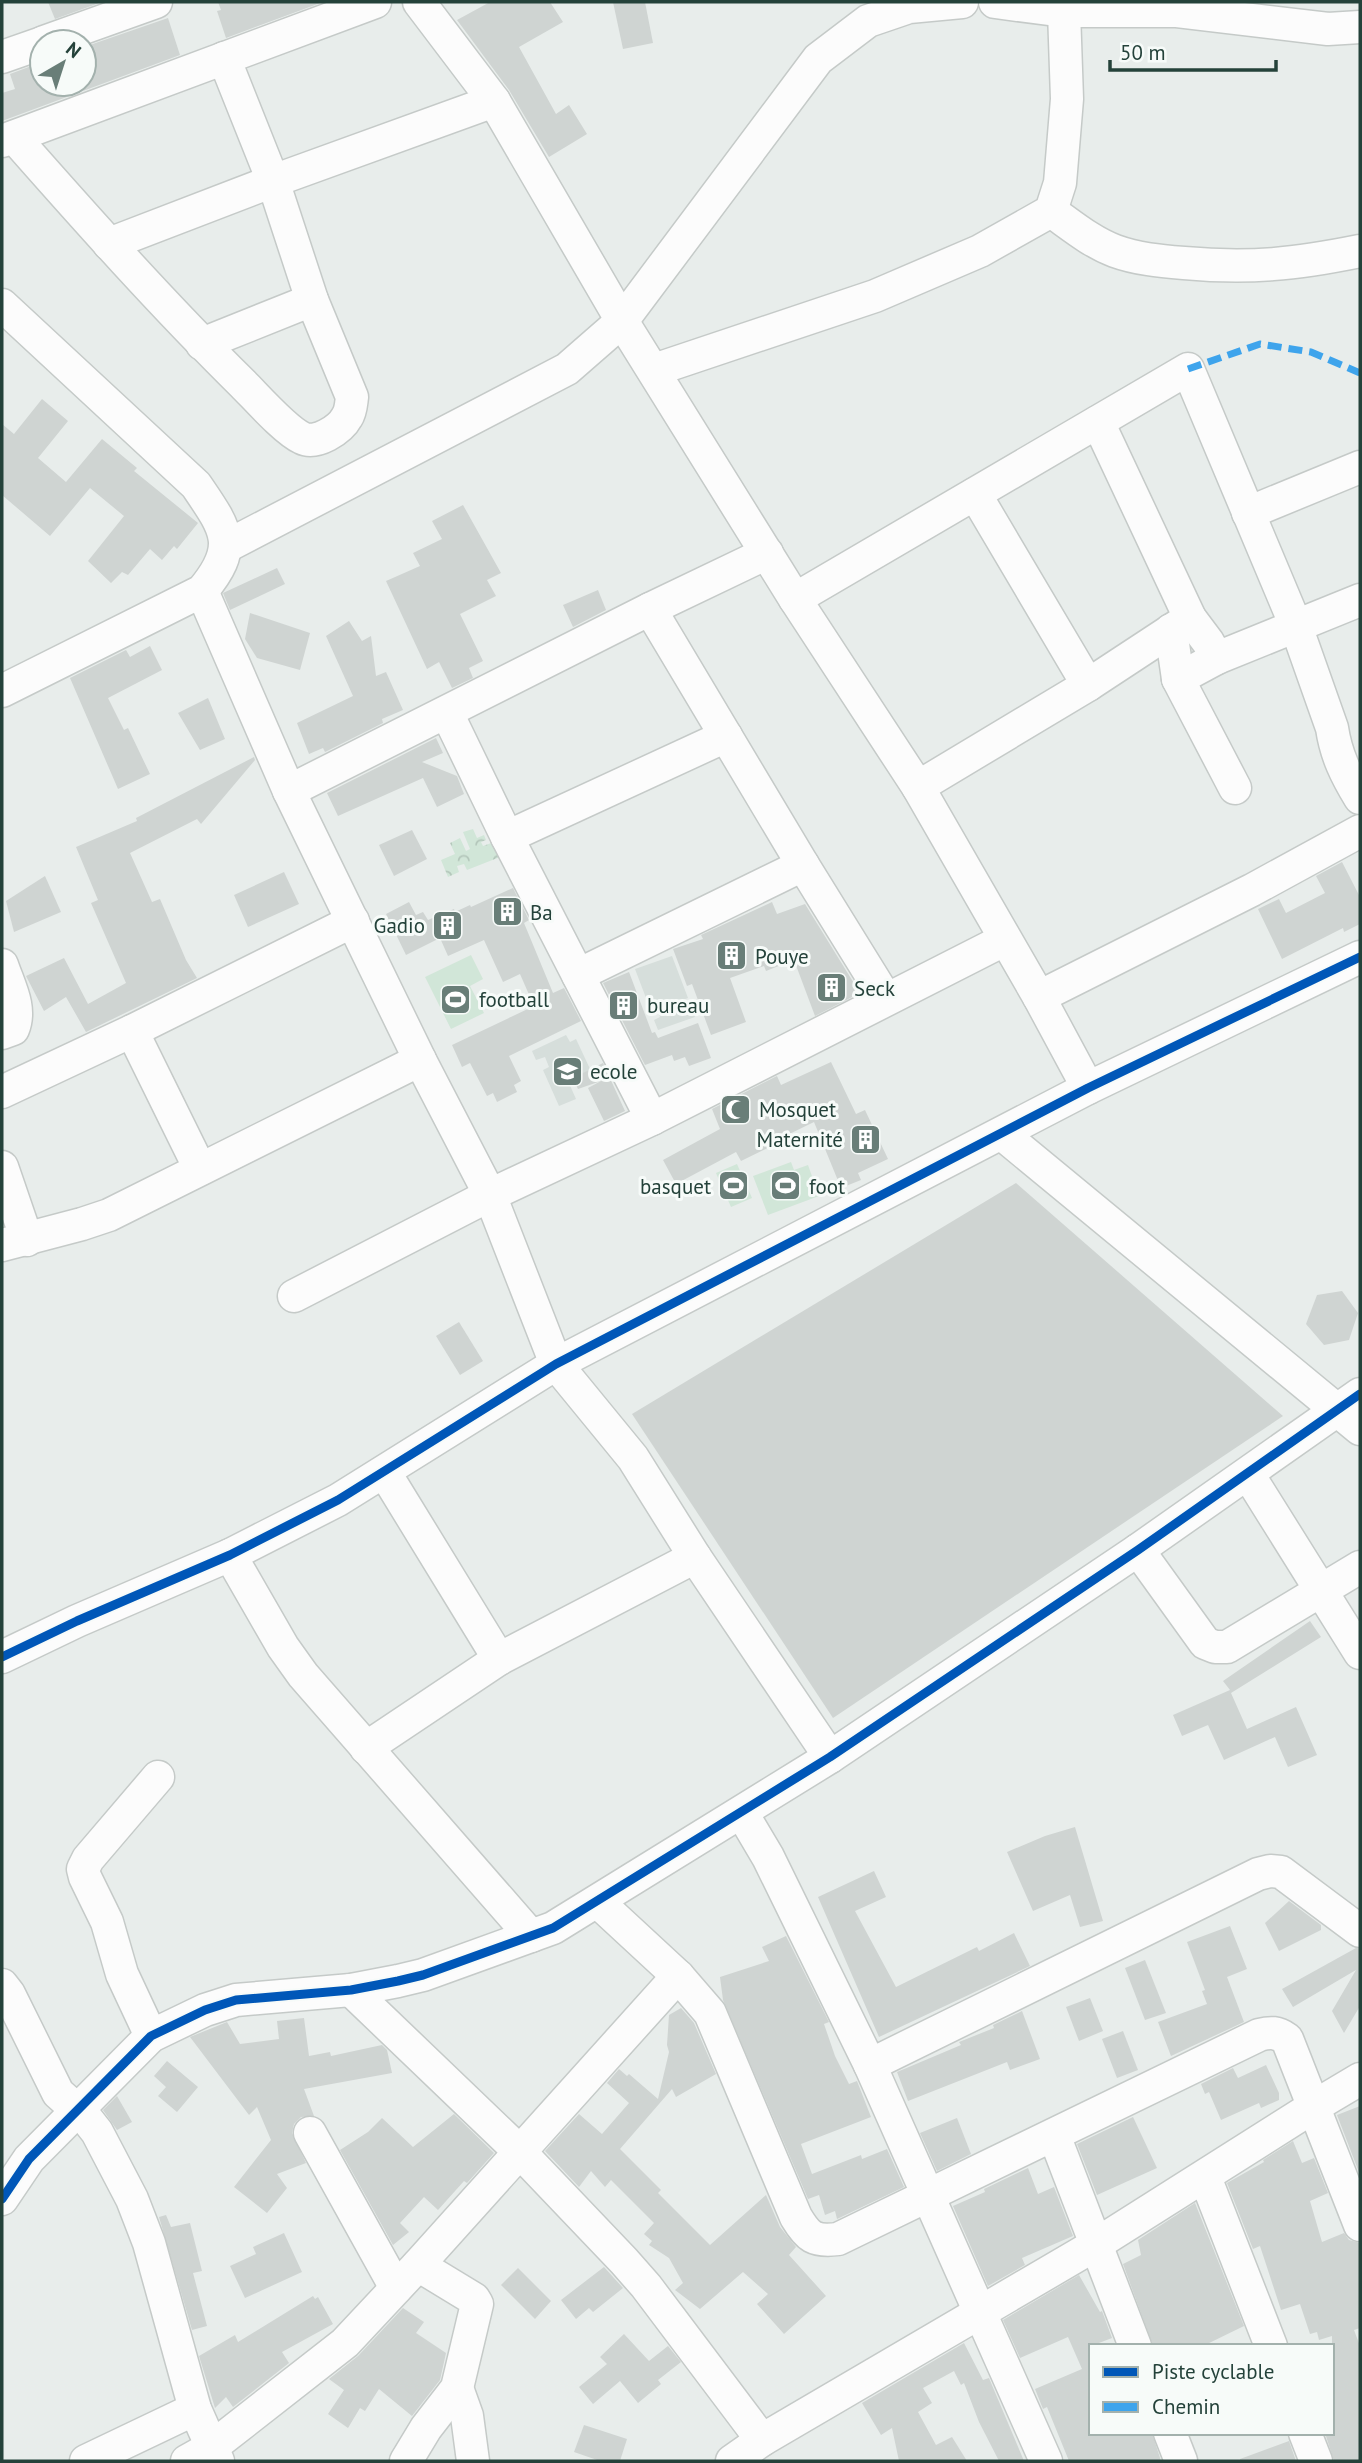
<svg xmlns="http://www.w3.org/2000/svg" width="1362" height="2463" font-family="'PT Sans',sans-serif">
<style>
.built{fill:#d6dedb}
.park{fill:url(#park-crowns)}
.garden{fill:#d1e6d8}
.building{fill:#cfd4d2}
.lines{fill:none;stroke-linecap:round;stroke-linejoin:round}
.minor-casing{stroke:#c5cac8;stroke-width:35}
.minor{stroke:#fcfcfc;stroke-width:32}
.quiet{stroke:#3ea4ec;stroke-width:7;stroke-dasharray:14 7;stroke-linecap:butt}
.cycleway-casing{stroke:#f7fbf9;stroke-width:13}
.cycleway{stroke:#0057b8;stroke-width:9}
.labels{text-anchor:middle;dominant-baseline:central;stroke-width:6;stroke-linejoin:round;paint-order:stroke}
.poi-label{font-size:21px;fill:#24423a;stroke:#f7fbf9;text-anchor:start}
</style>
<defs>
<pattern id="park-crowns" width="20" height="18" patternUnits="userSpaceOnUse" patternTransform="scale(1.75)"><rect width="20" height="18" fill="#d1e6d8"/><path d="M2 6a3 3 0 1 1 6 0M12 15a3 3 0 1 1 6 0" fill="none" stroke="#b3c6ba"/></pattern>
</defs>
<rect width="100%" height="100%" fill="#e8edeb"/>
<g class="built">
<path d="M 672,956 L 688,998 L 676,1003 L 678,1009 L 690,1005 L 695,1017 L 658,1030 L 654,1020 L 660,1017 L 657,1009 L 651,1011 L 635,969 Z"/>
<path d="M 566,1035 L 570,1042 L 576,1039 L 591,1071 L 568,1081 L 576,1099 L 559,1106 L 543,1070 L 549,1067 L 545,1057 L 536,1060 L 532,1051 Z"/>
</g>
<path class="park" d="M 473,829 L 477,838 L 484,835 L 486,840 L 481,842 L 483,846 L 494,842 L 500,857 L 467,870 L 464,864 L 457,866 L 459,872 L 448,877 L 441,860 L 455,854 L 450,843 L 460,838 L 466,851 L 470,849 L 463,832 Z"/>
<g class="garden">
<path d="M 471,955 L 483,979 L 470,986 L 484,1013 L 451,1029 L 425,977 Z"/>
<path d="M 791,1162 L 794,1170 L 808,1165 L 819,1196 L 768,1215 L 753,1176 Z"/>
<path d="M 737,1164 L 752,1198 L 731,1207 L 716,1173 Z"/>
</g>
<g class="building">
<path d="M 48,2 L 102,2 L 55,19 Z"/>
<path d="M 218,2 L 323,2 L 226,38 L 217,11 L 221,10 Z"/>
<path d="M 490,2 L 550,2 L 563,22 L 519,47 L 556,114 L 569,105 L 587,134 L 549,157 L 509,90 L 457,20 Z"/>
<path d="M 613,2 L 645,2 L 653,43 L 623,49 Z"/>
<path d="M 168,18 L 180,55 L 2,121 L 2,93 L 15,89 L 10,74 L 42,62 L 42,84 L 84,84 L 84,47 Z"/>
<path d="M 42,399 L 68,421 L 38,458 L 66,482 L 102,439 L 137,468 L 134,471 L 198,523 L 177,549 L 174,546 L 162,560 L 150,549 L 128,575 L 122,572 L 111,583 L 88,561 L 124,516 L 90,488 L 50,536 L 2,495 L 2,424 L 14,434 Z"/>
<path d="M 463,505 L 501,573 L 487,580 L 496,596 L 460,614 L 483,661 L 469,668 L 473,678 L 452,688 L 439,662 L 427,669 L 386,581 L 420,566 L 413,553 L 442,539 L 432,521 Z"/>
<path d="M 277,568 L 285,584 L 230,610 L 223,593 Z"/>
<path d="M 598,590 L 606,610 L 573,627 L 563,605 Z"/>
<path d="M 250,613 L 310,633 L 300,670 L 257,658 L 245,639 Z"/>
<path d="M 349,621 L 362,641 L 371,636 L 376,676 L 386,672 L 403,710 L 382,719 L 383,723 L 325,752 L 323,748 L 309,754 L 297,723 L 353,696 L 326,636 Z"/>
<path d="M 150,646 L 162,670 L 108,698 L 124,730 L 128,728 L 150,774 L 118,789 L 70,678 L 126,650 L 130,657 Z"/>
<path d="M 208,698 L 225,739 L 200,750 L 178,713 Z"/>
<path d="M 436,738 L 443,753 L 422,762 L 457,776 L 464,794 L 437,807 L 423,778 L 338,816 L 327,793 Z"/>
<path d="M 254,757 L 255,760 L 201,824 L 197,819 L 130,853 L 152,902 L 160,899 L 186,960 L 197,978 L 86,1032 L 66,997 L 44,1011 L 26,976 L 64,958 L 88,1004 L 126,983 L 91,903 L 98,900 L 76,847 L 137,821 L 136,818 Z"/>
<path d="M 412,830 L 427,859 L 394,876 L 379,845 Z"/>
<path d="M 1342,862 L 1360,897 L 1360,924 L 1344,932 L 1343,928 L 1282,959 L 1258,909 L 1279,899 L 1286,913 L 1325,893 L 1316,876 Z"/>
<path d="M 284,872 L 299,904 L 248,927 L 234,895 Z"/>
<path d="M 45,876 L 61,912 L 14,932 L 6,901 Z"/>
<path d="M 513,888 L 529,920 L 524,923 L 553,993 L 564,988 L 581,1021 L 509,1056 L 521,1081 L 514,1085 L 517,1092 L 497,1102 L 493,1093 L 487,1096 L 470,1063 L 462,1067 L 452,1045 L 534,1006 L 520,974 L 503,982 L 484,940 L 448,956 L 440,938 L 406,955 L 386,914 L 409,902 L 416,915 L 423,912 L 428,920 L 454,909 L 455,912 L 470,905 L 471,907 Z"/>
<path d="M 772,902 L 777,914 L 805,904 L 860,993 L 815,1016 L 794,960 L 766,971 L 764,966 L 730,978 L 746,1022 L 711,1035 L 692,984 L 687,986 L 673,949 L 703,939 L 701,935 Z"/>
<path d="M 629,972 L 652,1033 L 655,1032 L 658,1038 L 698,1023 L 711,1058 L 689,1066 L 685,1057 L 674,1061 L 672,1055 L 645,1065 L 603,983 Z"/>
<path d="M 831,1062 L 856,1114 L 865,1110 L 888,1159 L 858,1173 L 861,1180 L 841,1188 L 814,1122 L 777,1140 L 778,1143 L 741,1161 L 736,1152 L 676,1184 L 663,1160 L 720,1129 L 712,1109 L 777,1076 L 781,1085 Z"/>
<path d="M 603,1063 L 625,1111 L 604,1121 L 588,1088 L 601,1081 L 578,1089 L 573,1078 Z"/>
<path d="M 1016,1183 L 1283,1416 L 833,1718 L 632,1414 Z"/>
<path d="M 1342,1291 L 1358,1313 L 1349,1340 L 1324,1345 L 1306,1324 L 1317,1295 Z"/>
<path d="M 459,1322 L 483,1361 L 460,1375 L 436,1336 Z"/>
<path d="M 1310,1621 L 1321,1637 L 1231,1693 L 1247,1729 L 1296,1707 L 1317,1755 L 1288,1767 L 1275,1737 L 1224,1760 L 1208,1725 L 1182,1736 L 1173,1715 L 1230,1690 L 1223,1681 Z"/>
<path d="M 1075,1827 L 1103,1921 L 1080,1927 L 1070,1895 L 1033,1911 L 1007,1852 L 1045,1836 Z"/>
<path d="M 874,1871 L 886,1897 L 855,1911 L 896,1987 L 977,1947 L 979,1951 L 1014,1933 L 1030,1966 L 879,2037 L 818,1897 Z"/>
<path d="M 1289,1901 L 1321,1925 L 1321,1930 L 1279,1951 L 1265,1923 Z"/>
<path d="M 1230,1926 L 1247,1969 L 1227,1977 L 1244,2022 L 1171,2056 L 1158,2022 L 1207,2004 L 1202,1991 L 1205,1990 L 1187,1942 Z"/>
<path d="M 786,1936 L 829,2022 L 824,2024 L 835,2056 L 849,2084 L 857,2081 L 871,2117 L 801,2144 L 812,2174 L 861,2155 L 862,2159 L 887,2149 L 904,2187 L 837,2219 L 835,2211 L 825,2215 L 819,2195 L 808,2199 L 723,2000 L 720,1977 L 769,1961 L 762,1947 Z"/>
<path d="M 1356,1948 L 1360,1949 L 1360,2006 L 1344,2033 L 1332,2011 L 1356,1970 L 1293,2007 L 1282,1989 Z"/>
<path d="M 1145,1960 L 1166,2013 L 1145,2020 L 1125,1968 Z"/>
<path d="M 1090,1998 L 1103,2031 L 1079,2041 L 1066,2007 Z"/>
<path d="M 681,2008 L 694,2023 L 716,2074 L 676,2097 L 672,2089 L 620,2149 L 661,2190 L 658,2193 L 710,2245 L 766,2195 L 780,2227 L 796,2247 L 789,2255 L 826,2296 L 784,2334 L 757,2304 L 768,2294 L 743,2272 L 700,2309 L 675,2290 L 683,2283 L 669,2258 L 649,2245 L 652,2241 L 644,2234 L 654,2223 L 611,2180 L 605,2187 L 591,2171 L 579,2187 L 545,2151 L 579,2114 L 602,2134 L 629,2103 L 607,2083 L 619,2069 L 627,2076 L 629,2074 L 658,2099 L 669,2052 L 667,2045 L 669,2015 Z"/>
<path d="M 1022,2011 L 1040,2059 L 1010,2070 L 1007,2062 L 908,2101 L 897,2072 L 961,2045 L 959,2042 L 994,2028 L 993,2025 Z"/>
<path d="M 304,2018 L 309,2056 L 330,2052 L 331,2056 L 382,2045 L 387,2050 L 392,2073 L 304,2089 L 314,2116 L 301,2117 L 294,2124 L 292,2133 L 306,2163 L 277,2174 L 287,2188 L 267,2213 L 234,2187 L 271,2140 L 257,2107 L 249,2115 L 190,2037 L 227,2022 L 240,2044 L 279,2039 L 277,2021 Z"/>
<path d="M 1123,2031 L 1138,2070 L 1117,2078 L 1102,2039 Z"/>
<path d="M 167,2061 L 198,2087 L 177,2112 L 158,2096 L 166,2087 L 154,2076 Z"/>
<path d="M 1266,2065 L 1279,2093 L 1279,2100 L 1261,2108 L 1259,2103 L 1221,2120 L 1209,2092 L 1205,2094 L 1201,2084 L 1233,2068 L 1238,2078 Z"/>
<path d="M 117,2096 L 132,2122 L 117,2130 L 103,2110 Z"/>
<path d="M 1360,2106 L 1360,2175 L 1337,2115 Z"/>
<path d="M 454,2114 L 494,2153 L 467,2183 L 464,2181 L 438,2210 L 424,2197 L 400,2223 L 409,2232 L 393,2245 L 340,2150 L 368,2132 L 382,2118 L 413,2147 Z"/>
<path d="M 1133,2117 L 1157,2168 L 1097,2195 L 1077,2144 Z"/>
<path d="M 957,2118 L 971,2154 L 937,2171 L 920,2133 Z"/>
<path d="M 1293,2141 L 1302,2163 L 1314,2158 L 1328,2193 L 1310,2201 L 1322,2242 L 1344,2233 L 1349,2240 L 1360,2243 L 1360,2328 L 1354,2330 L 1360,2346 L 1360,2461 L 1334,2461 L 1325,2433 L 1332,2433 L 1332,2336 L 1319,2340 L 1317,2332 L 1310,2334 L 1300,2304 L 1281,2310 L 1260,2246 L 1253,2249 L 1227,2183 L 1264,2162 L 1263,2160 Z"/>
<path d="M 1028,2168 L 1038,2194 L 1054,2187 L 1073,2236 L 1022,2258 L 1025,2265 L 988,2286 L 953,2206 L 985,2192 L 984,2189 Z"/>
<path d="M 1195,2203 L 1244,2326 L 1203,2346 L 1153,2346 L 1123,2264 L 1141,2255 L 1138,2240 Z"/>
<path d="M 166,2215 L 171,2227 L 190,2223 L 202,2271 L 193,2273 L 207,2326 L 192,2330 L 159,2217 Z"/>
<path d="M 284,2233 L 302,2272 L 245,2298 L 230,2266 L 256,2254 L 253,2247 Z"/>
<path d="M 604,2267 L 623,2288 L 593,2312 L 589,2308 L 576,2319 L 561,2300 Z"/>
<path d="M 518,2268 L 551,2301 L 535,2319 L 501,2285 Z"/>
<path d="M 1079,2275 L 1100,2312 L 1102,2311 L 1112,2338 L 1091,2346 L 1091,2433 L 1152,2433 L 1161,2461 L 1069,2461 L 1047,2407 L 1043,2409 L 1035,2389 L 1082,2369 L 1068,2337 L 1020,2358 L 1003,2320 Z"/>
<path d="M 313,2296 L 315,2299 L 318,2297 L 333,2324 L 282,2352 L 289,2363 L 233,2407 L 226,2397 L 215,2408 L 199,2356 L 235,2335 L 238,2342 Z"/>
<path d="M 403,2308 L 424,2322 L 416,2333 L 446,2353 L 440,2380 L 412,2416 L 379,2389 L 365,2411 L 360,2408 L 348,2428 L 328,2414 L 344,2390 L 329,2379 L 358,2356 Z"/>
<path d="M 624,2334 L 649,2361 L 668,2346 L 681,2362 L 658,2380 L 661,2384 L 638,2403 L 620,2381 L 593,2404 L 579,2387 L 607,2364 L 600,2357 Z"/>
<path d="M 964,2343 L 983,2380 L 989,2378 L 1024,2461 L 999,2461 L 979,2422 L 964,2383 L 961,2385 L 954,2371 L 923,2388 L 932,2403 L 918,2412 L 936,2445 L 952,2437 L 967,2461 L 899,2461 L 892,2428 L 881,2435 L 862,2403 Z"/>
<path d="M 584,2425 L 627,2439 L 620,2461 L 600,2461 L 574,2452 Z"/>
<path d="M 1289,2441 L 1296,2461 L 1240,2461 L 1240,2459 Z"/>
</g>
<g class="lines">
<defs>
<g id="minor">
<path d="M 419,2 L 494,101 L 622,321 L 795,599 L 918,787 L 1039,997 L 1088,1088"/>
<path d="M 995,2 L 1064,11 L 1177,11 L 1328,29 L 1360,27"/>
<path d="M 44,42 L 156,2"/>
<path d="M 2,57 L 42,43"/>
<path d="M 14,137 C 88,221 163,305 243,384 C 257,398 285,430 302,438 C 316,445 340,430 347,417 C 351,411 351,404 352,397 L 312,300 L 273,181 L 224,58"/>
<path d="M 2,141 L 375,2"/>
<path d="M 1051,211 C 1071,225 1091,242 1115,251 C 1137,259 1160,261 1184,263 C 1250,269 1296,264 1360,251"/>
<path d="M 109,244 L 273,181 L 494,101"/>
<path d="M 2,305 L 196,485 C 226,529 240,546 202,591 L 2,691"/>
<path d="M 202,344 L 312,300"/>
<path d="M 654,370 L 875,296 L 980,251 L 1051,211 L 1060,183 L 1067,99 L 1064,11"/>
<path d="M 1098,422 L 1190,618 L 1208,642 L 1217,658"/>
<path d="M 975,494 L 1088,685"/>
<path d="M 1248,513 L 1360,467"/>
<path d="M 227,546 L 567,369 L 622,321 L 818,59 L 868,21 L 909,7 L 962,2"/>
<path d="M 202,591 L 289,791 L 420,1060 L 490,1195 L 556,1364 L 633,1458 L 695,1557 L 830,1757"/>
<path d="M 795,599 L 1188,369 L 1296,626 L 1332,728 C 1336,755 1346,775 1360,798"/>
<path d="M 650,609 L 803,865 L 886,999"/>
<path d="M 1171,630 L 1178,679 L 1235,788"/>
<path d="M 1178,679 L 1217,658 L 1360,600"/>
<path d="M 447,713 L 507,837 L 652,1119"/>
<path d="M 918,787 L 1088,685 L 1190,618"/>
<path d="M 289,791 L 650,609 L 767,553"/>
<path d="M 507,837 L 726,736"/>
<path d="M 2,965 C 9,986 22,1008 13,1029 L 2,1033"/>
<path d="M 578,975 L 803,865"/>
<path d="M 1039,997 L 1252,890 L 1360,831"/>
<path d="M 132,1031 L 200,1169"/>
<path d="M 2,1092 L 132,1031 L 353,921"/>
<path d="M 1002,1134 L 1360,1429"/>
<path d="M 2,1167 L 27,1240"/>
<path d="M 2,1245 L 82,1224 L 109,1215 L 420,1060"/>
<path d="M 294,1296 L 490,1195 L 652,1119 L 1004,940"/>
<path d="M 385,1473 L 499,1659"/>
<path d="M 1248,1474 L 1360,1653"/>
<path d="M 1138,1550 L 1205,1643 L 1215,1647 L 1227,1647 L 1360,1567"/>
<path d="M 230,1555 L 283,1647 L 303,1675 L 531,1936"/>
<path d="M 2,1657 L 77,1621 L 230,1555 L 338,1500 L 556,1364 L 1088,1088 L 1360,957"/>
<path d="M 366,1748 L 499,1659 L 695,1557"/>
<path d="M 742,1813 L 768,1857 L 870,2065 L 1046,2461"/>
<path d="M 598,1902 L 678,1976 L 710,2013 L 796,2217 C 808,2237 814,2242 838,2239 L 1259,2035 C 1271,2032 1277,2032 1287,2039 L 1360,2225"/>
<path d="M 2,1985 L 9,1994 L 58,2093 L 86,2118 L 97,2132 L 132,2199 L 149,2243 L 195,2409 L 218,2461"/>
<path d="M 351,1990 L 520,2152 L 624,2261 L 646,2286 L 762,2440"/>
<path d="M 151,2036 L 122,1974 L 107,1922 L 85,1877 L 83,1869 L 88,1859 L 158,1777"/>
<path d="M 870,2065 L 1258,1874 L 1270,1871 L 1281,1872 L 1360,1931"/>
<path d="M 310,2133 L 396,2288"/>
<path d="M 1054,2135 L 1135,2346"/>
<path d="M 1205,2177 L 1271,2346"/>
<path d="M 2,2199 L 29,2159 L 151,2036 L 205,2010 L 236,2000 L 351,1990 L 398,1981 L 423,1975 L 553,1928 L 830,1757 L 1138,1550 L 1360,1394"/>
<path d="M 457,2388 L 467,2416 L 473,2461"/>
<path d="M 1170,2433 L 1181,2461"/>
<path d="M 1305,2433 L 1316,2461"/>
<path d="M 86,2461 L 195,2409"/>
<path d="M 187,2461 L 212,2447 L 345,2343 L 418,2265 L 678,1976"/>
<path d="M 406,2461 L 426,2428 L 457,2388 L 477,2304 L 474,2299 L 418,2265"/>
<path d="M 732,2461 L 762,2440 L 1095,2245 L 1313,2107 L 1360,2079"/>
</g>
</defs>
<use href="#minor" class="minor-casing"/>
<use href="#minor" class="minor"/>
<path class="quiet" d="M 1188,369 L 1260,344 L 1311,352 L 1360,373"/>
<defs>
<g id="cycleway">
<path d="M 2,1657 L 77,1621 L 230,1555 L 338,1500 L 556,1364 L 1088,1088 L 1360,957"/>
<path d="M 2,2199 L 29,2159 L 151,2036 L 205,2010 L 236,2000 L 351,1990 L 398,1981 L 423,1975 L 553,1928 L 830,1757 L 1138,1550 L 1360,1394"/>
</g>
</defs>
<use href="#cycleway" class="cycleway-casing"/>
<use href="#cycleway" class="cycleway"/>
</g>
<defs>
<symbol id="building-square" viewBox="-11 -11 22 22"><rect x="-9" y="-9" width="18" height="18" rx="4" fill="#697e78" stroke="#f7fbf9"/><path d="M-4-6H4V6H1V3H-1V6H-4ZM-2.5-4.3h1.7v1.8h-1.7ZM.8-4.3h1.7v1.8H.8ZM-2.5-1h1.7V.8h-1.7ZM.8-1h1.7V.8H.8Z" fill="#fff"/></symbol>
<symbol id="stadium-square" viewBox="-11 -11 22 22"><rect x="-9" y="-9" width="18" height="18" rx="4" fill="#697e78" stroke="#f7fbf9"/><path d="M0-5a6.5 5 0 1 0 0 10a6.5 5 0 1 0 0-10ZM-3.5-1.8h7v3.6h-7Z" fill="#fff"/></symbol>
<symbol id="school-square" viewBox="-11 -11 22 22"><rect x="-9" y="-9" width="18" height="18" rx="4" fill="#697e78" stroke="#f7fbf9"/><path d="M0-5L7-2L0 1L-7-2ZM-4 1L0 2.5L4 1V4Q0 6-4 4Z" fill="#fff"/></symbol>
<symbol id="mosque-square" viewBox="-11 -11 22 22"><rect x="-9" y="-9" width="18" height="18" rx="4" fill="#697e78" stroke="#f7fbf9"/><path d="M3.5-4.9A6 6 0 1 0 3.5 4.9A5 5 0 1 1 3.5-4.9Z" fill="#fff"/></symbol>
</defs>
<g fill-rule="evenodd">
<use href="#building-square" x="490" y="894" width="35" height="35"/>
<use href="#building-square" x="430" y="908" width="35" height="35"/>
<use href="#building-square" x="714" y="938" width="35" height="35"/>
<use href="#building-square" x="814" y="970" width="35" height="35"/>
<use href="#stadium-square" x="438" y="982" width="35" height="35"/>
<use href="#building-square" x="606" y="988" width="35" height="35"/>
<use href="#school-square" x="550" y="1054" width="35" height="35"/>
<use href="#mosque-square" x="718" y="1092" width="35" height="35"/>
<use href="#building-square" x="848" y="1122" width="35" height="35"/>
<use href="#stadium-square" x="716" y="1168" width="35" height="35"/>
<use href="#stadium-square" x="768" y="1168" width="35" height="35"/>
</g>
<g class="labels">
<g class="poi-label">
<text x="530" y="912">Ba</text>
<text x="425" y="925" text-anchor="end">Gadio</text>
<text x="755" y="956">Pouye</text>
<text x="854" y="988">Seck</text>
<text x="479" y="999">football</text>
<text x="647" y="1005">bureau</text>
<text x="590" y="1071">ecole</text>
<text x="759" y="1109">Mosquet</text>
<text x="843" y="1139" text-anchor="end">Maternité</text>
<text x="711" y="1186" text-anchor="end">basquet</text>
<text x="809" y="1186">foot</text>
</g>
</g>
<rect width="1362" height="2463" fill="none" stroke="#24423a" stroke-width="7"/>
<rect x="1089" y="2344" width="245" height="91" fill="#f7fbf9" stroke="#a3b1ad" stroke-width="2"/>
<rect x="1103" y="2367" width="35" height="10" fill="#0057b8" stroke="#a3b1ad" stroke-width="2"/>
<text x="1152" y="2379" font-size="21" fill="#24423a">Piste cyclable</text>
<rect x="1103" y="2402" width="35" height="10" fill="#3ea4ec" stroke="#a3b1ad" stroke-width="2"/>
<text x="1152" y="2414" font-size="21" fill="#24423a">Chemin</text>
<g transform="translate(63 63) rotate(39)"><circle r="33" fill="#f7fbf9" stroke="#a3b1ad" stroke-width="2"/>
<path d="M0-5L12 26L0 18L-12 26Z" fill="#697e78"/>
<text y="-10" font-size="19" font-weight="bold" text-anchor="middle" fill="#24423a">N</text>
</g>
<path d="M1110 60v10h166v-10" fill="none" stroke="#24423a" stroke-width="3.5"/>
<text x="1120" y="60" font-size="21" fill="#24423a" stroke="#f7fbf9" stroke-width="5" paint-order="stroke">50 m</text>
</svg>
